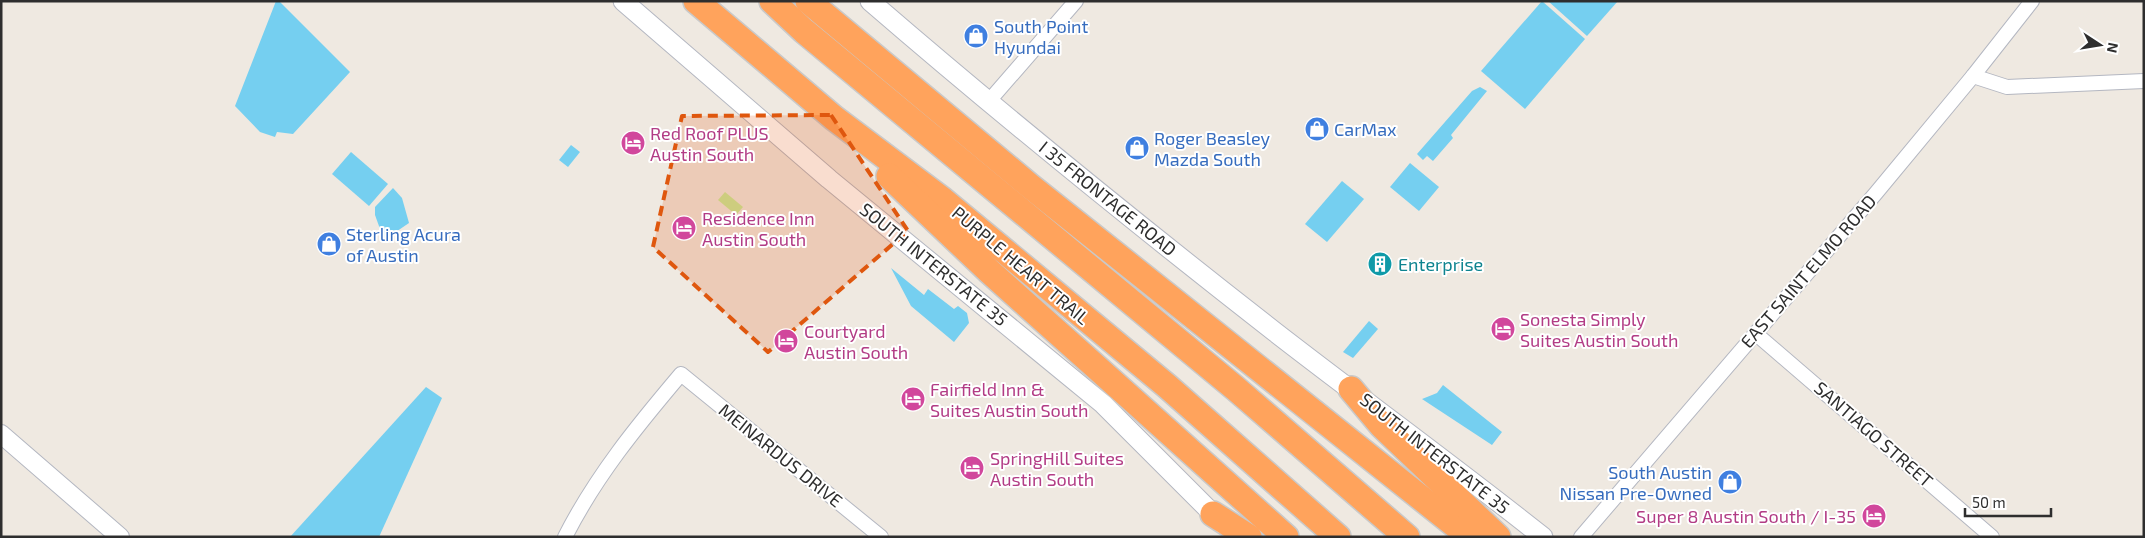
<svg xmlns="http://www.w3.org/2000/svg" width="2145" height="538" font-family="'Exo 2',sans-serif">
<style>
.pitch{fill:#c9ec9a}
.water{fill:#75cff0}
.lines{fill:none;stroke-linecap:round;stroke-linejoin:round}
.minor-casing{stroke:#b4b7c1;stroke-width:16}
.tertiary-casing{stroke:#b4b7c1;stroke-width:20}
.secondary-casing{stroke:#b4b7c1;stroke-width:21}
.motorway-casing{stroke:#c9c9c9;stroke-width:28}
.minor{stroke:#fff;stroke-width:14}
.tertiary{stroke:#fff;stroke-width:18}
.secondary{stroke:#fff;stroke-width:19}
.motorway{stroke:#ffa35c;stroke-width:25}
.marked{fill:#df570e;fill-opacity:0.2;stroke:#df570e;stroke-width:4;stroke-dasharray:10 6;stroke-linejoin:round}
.labels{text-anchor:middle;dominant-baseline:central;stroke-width:4;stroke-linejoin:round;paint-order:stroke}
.shop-label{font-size:18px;fill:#366cbe;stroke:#fff;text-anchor:start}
.hotel-label{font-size:18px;fill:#b23c85;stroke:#fff;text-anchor:start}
.street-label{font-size:18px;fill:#2e2e2e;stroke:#fff}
.culture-label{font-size:18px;fill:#0d838f;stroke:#fff;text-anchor:start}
</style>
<rect width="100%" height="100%" fill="#efe9e1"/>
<path class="pitch" d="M 725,192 L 743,207 L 736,215 L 718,200 Z"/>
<g class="water">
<path d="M 276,1 L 279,1 L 350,72 L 293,134 L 277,132 L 275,137 L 260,132 L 235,106 Z"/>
<path d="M 1542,1 L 1585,39 L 1525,109 L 1481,71 Z"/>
<path d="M 1548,1 L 1618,1 L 1587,36 Z"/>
<path d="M 1480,87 L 1487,91 L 1451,135 L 1453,138 L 1433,161 L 1427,156 L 1423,160 L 1417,154 L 1472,91 Z"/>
<path d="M 571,145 L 580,152 L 568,167 L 559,160 Z"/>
<path d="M 351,152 L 388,184 L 369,206 L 332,174 Z"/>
<path d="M 1410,163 L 1439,187 L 1419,211 L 1390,187 Z"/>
<path d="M 1342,181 L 1364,199 L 1327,242 L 1305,224 Z"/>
<path d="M 393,188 L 402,198 L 409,223 L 384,240 L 375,215 L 375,207 Z"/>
<path d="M 891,268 L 924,295 L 928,289 L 954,309 L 958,306 L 967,313 L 969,323 L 954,342 L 911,306 Z"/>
<path d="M 1369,321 L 1378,329 L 1353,358 L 1343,352 Z"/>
<path d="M 1443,385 L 1502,432 L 1492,445 L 1422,399 L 1437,393 Z"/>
<path d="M 426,387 L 442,398 L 379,537 L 290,537 Z"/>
</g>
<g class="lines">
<defs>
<g id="minor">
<path d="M 1973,76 L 2007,87 L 2144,81"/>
<path d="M 989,101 L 1076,1"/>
<path d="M 1755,333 L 1992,537"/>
<path d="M 565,537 C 596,476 637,426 681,374 L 881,537"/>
<path d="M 1581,537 L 1876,193 L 1973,76 L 2032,1"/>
</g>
<path id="tertiary" d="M 1,434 L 120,537"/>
<g id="secondary">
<path d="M 623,1 L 829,179 L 1103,404 L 1223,524"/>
<path d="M 870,1 C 1002,115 1138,225 1275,332 C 1364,401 1455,467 1543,537"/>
</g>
<g id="motorway">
<path d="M 696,1 L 834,118 L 943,200 L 1167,386 L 1338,537"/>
<path d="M 772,1 L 804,31 L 1235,388 L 1407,537"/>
<path d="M 808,1 L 1030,186 L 1470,537"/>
<path d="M 889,176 L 989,271 L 1286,537"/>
<path d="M 1351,389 L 1382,426 L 1498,537"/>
<path d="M 1213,514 L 1249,537"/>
</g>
</defs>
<use href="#minor" class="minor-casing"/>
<use href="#tertiary" class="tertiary-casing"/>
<use href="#secondary" class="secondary-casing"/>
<use href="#motorway" class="motorway-casing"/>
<use href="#minor" class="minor"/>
<use href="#tertiary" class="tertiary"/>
<use href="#secondary" class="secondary"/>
<use href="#motorway" class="motorway"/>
</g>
<path class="marked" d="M 831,115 L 908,231 L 768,352 L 653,247 L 682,116 Z"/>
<defs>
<symbol id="shop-disc" viewBox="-11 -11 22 22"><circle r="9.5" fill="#3f7fe0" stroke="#fff"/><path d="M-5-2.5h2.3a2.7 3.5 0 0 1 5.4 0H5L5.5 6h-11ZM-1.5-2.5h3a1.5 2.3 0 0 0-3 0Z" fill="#fff"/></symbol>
<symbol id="hotel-disc" viewBox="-11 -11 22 22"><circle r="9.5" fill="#d1479c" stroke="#fff"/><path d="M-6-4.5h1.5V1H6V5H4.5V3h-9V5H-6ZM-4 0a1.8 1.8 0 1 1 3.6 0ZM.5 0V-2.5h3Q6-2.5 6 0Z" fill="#fff"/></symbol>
<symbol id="building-disc" viewBox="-11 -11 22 22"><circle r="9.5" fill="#0f9aa8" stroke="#fff"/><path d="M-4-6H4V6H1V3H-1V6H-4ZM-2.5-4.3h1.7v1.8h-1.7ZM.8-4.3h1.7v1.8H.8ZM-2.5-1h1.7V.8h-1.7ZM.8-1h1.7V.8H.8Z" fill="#fff"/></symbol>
</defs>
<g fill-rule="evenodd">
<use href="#shop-disc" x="962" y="22" width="28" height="28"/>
<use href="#shop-disc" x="1303" y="115" width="28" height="28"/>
<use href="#hotel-disc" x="619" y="129" width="28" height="28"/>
<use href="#shop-disc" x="1123" y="134" width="28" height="28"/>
<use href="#hotel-disc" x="670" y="214" width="28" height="28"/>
<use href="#shop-disc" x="315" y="230" width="28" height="28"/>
<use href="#building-disc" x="1366" y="250" width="28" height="28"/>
<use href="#hotel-disc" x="1489" y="315" width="28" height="28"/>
<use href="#hotel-disc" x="772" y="327" width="28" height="28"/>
<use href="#hotel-disc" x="899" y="385" width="28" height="28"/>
<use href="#hotel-disc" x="958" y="454" width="28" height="28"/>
<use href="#shop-disc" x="1716" y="468" width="28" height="28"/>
<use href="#hotel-disc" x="1860" y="502" width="28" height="28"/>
</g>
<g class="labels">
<g class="shop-label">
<text x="994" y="26">South Point<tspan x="994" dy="21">Hyundai</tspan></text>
<text x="1334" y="129">CarMax</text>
<text x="1154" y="138">Roger Beasley<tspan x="1154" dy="21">Mazda South</tspan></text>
<text x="346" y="234">Sterling Acura<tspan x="346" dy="21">of Austin</tspan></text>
<text x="1712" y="472" text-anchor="end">South Austin<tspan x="1712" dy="21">Nissan Pre-Owned</tspan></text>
</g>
<g class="hotel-label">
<text x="650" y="133">Red Roof PLUS<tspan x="650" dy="21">Austin South</tspan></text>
<text x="702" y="218">Residence Inn<tspan x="702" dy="21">Austin South</tspan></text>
<text x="1520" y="319">Sonesta Simply<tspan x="1520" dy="21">Suites Austin South</tspan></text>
<text x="804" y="331">Courtyard<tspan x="804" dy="21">Austin South</tspan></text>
<text x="930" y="389">Fairfield Inn &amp;<tspan x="930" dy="21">Suites Austin South</tspan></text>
<text x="990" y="458">SpringHill Suites<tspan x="990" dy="21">Austin South</tspan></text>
<text x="1856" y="516" text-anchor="end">Super 8 Austin South / I-35</text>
</g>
<g class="street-label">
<text transform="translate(1108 198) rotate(39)">I 35 FRONTAGE ROAD</text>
<text transform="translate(934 264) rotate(39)">SOUTH INTERSTATE 35</text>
<text transform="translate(1021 265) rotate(40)">PURPLE HEART TRAIL</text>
<text transform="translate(1808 271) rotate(-49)">EAST SAINT ELMO ROAD</text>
<text transform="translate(1874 434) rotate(41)">SANTIAGO STREET</text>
<text transform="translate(1435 453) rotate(38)">SOUTH INTERSTATE 35</text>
<text transform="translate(781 455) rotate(39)">MEINARDUS DRIVE</text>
</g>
<g class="culture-label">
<text x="1398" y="264">Enterprise</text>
</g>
</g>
<rect width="2145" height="538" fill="none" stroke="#2e2e2e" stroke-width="5"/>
<g transform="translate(2100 45) rotate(102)" stroke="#ffffff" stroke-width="4" paint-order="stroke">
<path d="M0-4L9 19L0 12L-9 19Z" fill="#2e2e2e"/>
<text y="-8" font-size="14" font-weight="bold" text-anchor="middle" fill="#2e2e2e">N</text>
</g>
<path d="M1965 508v8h86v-8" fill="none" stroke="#2e2e2e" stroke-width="2.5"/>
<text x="1972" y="508" font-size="15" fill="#2e2e2e" stroke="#ffffff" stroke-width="4" paint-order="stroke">50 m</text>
</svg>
